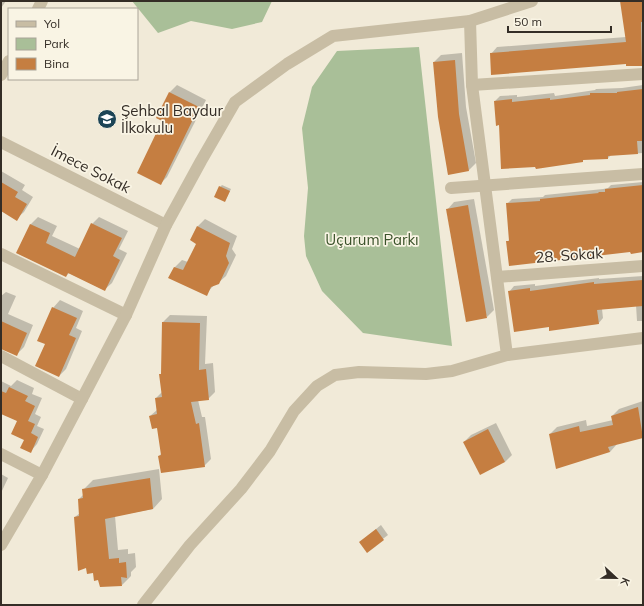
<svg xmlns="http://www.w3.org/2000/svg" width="644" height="606" font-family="Mulish,sans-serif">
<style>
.green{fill:#a9bf98}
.shadow{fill:#0003}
.building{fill:#c57e41}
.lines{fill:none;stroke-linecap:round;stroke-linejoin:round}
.street{stroke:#c8bda4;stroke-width:12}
.labels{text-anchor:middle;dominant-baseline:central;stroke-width:3.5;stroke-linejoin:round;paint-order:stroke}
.poi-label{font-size:15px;fill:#342d26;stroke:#f9f4e4;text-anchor:start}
.street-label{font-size:15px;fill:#342d26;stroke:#f9f4e4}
.park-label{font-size:15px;fill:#3a522a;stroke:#f9f4e4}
</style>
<rect width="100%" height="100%" fill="#f1ead8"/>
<g class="green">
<path d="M 132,1 L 272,1 L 262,22 L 232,29 L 191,21 L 158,33 Z"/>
<path d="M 419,47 L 452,346 L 363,333 L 322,291 L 306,256 L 304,236 L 308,188 L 302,128 L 312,87 L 337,51 Z"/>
</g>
<g class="shadow">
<path d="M 1,1 L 6,1 L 1,8 Z"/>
<path d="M 621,1 L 643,1 L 643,64 L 641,65 L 627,63 L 491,54 L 497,47 L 626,37 Z"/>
<path d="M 462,53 L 466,107 L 476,163 L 469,170 L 448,174 L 434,62 L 441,55 Z"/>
<path d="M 177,85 L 206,100 L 167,177 L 160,184 L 164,121 L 170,92 Z"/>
<path d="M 643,85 L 643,153 L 611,155 L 608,158 L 585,159 L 582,161 L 500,124 L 495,101 L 500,96 L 517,95 L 517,97 L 554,93 L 555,96 L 595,90 L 596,89 L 622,88 Z"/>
<path d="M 1,171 L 25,185 L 22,190 L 33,197 L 24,212 L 16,219 L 1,210 Z"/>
<path d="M 643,182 L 643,251 L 507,242 L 510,239 L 507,204 L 512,199 L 543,197 L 545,195 L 603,189 L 608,188 L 611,185 Z"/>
<path d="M 222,185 L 231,189 L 225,201 L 220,187 Z"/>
<path d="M 474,199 L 494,310 L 487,317 L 447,210 L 454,202 Z"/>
<path d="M 38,217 L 57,226 L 52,236 L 80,249 L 92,224 L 99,217 L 128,231 L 119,249 L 127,253 L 112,283 L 104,290 L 69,273 L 66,276 L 17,253 L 31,224 Z"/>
<path d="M 205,219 L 237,236 L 232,249 L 236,255 L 226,276 L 218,283 L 215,284 L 206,294 L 170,277 L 175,267 L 182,260 L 188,262 L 198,244 L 191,240 L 198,226 Z"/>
<path d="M 643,276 L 643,321 L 637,321 L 636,305 L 602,309 L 603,318 L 598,324 L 550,326 L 509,292 L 514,286 L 535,284 L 535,286 L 599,278 L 599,279 Z"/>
<path d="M 6,292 L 16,296 L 8,314 L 33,325 L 24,347 L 17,354 L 1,347 L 1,296 Z"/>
<path d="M 60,300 L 83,311 L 76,328 L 82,331 L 66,369 L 59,376 L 46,343 L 53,308 Z"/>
<path d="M 170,315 L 207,316 L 205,364 L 213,363 L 215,392 L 208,399 L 198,400 L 202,417 L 205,417 L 211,459 L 204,466 L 159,456 L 162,453 L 158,427 L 150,416 L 157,410 L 156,398 L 162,392 L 160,375 L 162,373 L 163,322 Z"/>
<path d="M 17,380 L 34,388 L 32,394 L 42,398 L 35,414 L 41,417 L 37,426 L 44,429 L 37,444 L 30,452 L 18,421 L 1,413 L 1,381 L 11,386 Z"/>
<path d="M 643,401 L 643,437 L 617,444 L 610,452 L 550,434 L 557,427 L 586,420 L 587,426 L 613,420 L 612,416 L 619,409 Z"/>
<path d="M 496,423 L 512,455 L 505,462 L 464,442 L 471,435 Z"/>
<path d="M 159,469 L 162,499 L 153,509 L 115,516 L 118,550 L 128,549 L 128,554 L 135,553 L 136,567 L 131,572 L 131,576 L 122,585 L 75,517 L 80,513 L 79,499 L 84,494 L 83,490 L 93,480 Z"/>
<path d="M 1,474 L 8,478 L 1,493 Z"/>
<path d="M 381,525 L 388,535 L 367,551 L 360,542 Z"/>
</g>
<g class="building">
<path d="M 620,1 L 643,1 L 643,22 L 641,22 L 642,66 L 626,66 L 626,64 L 491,75 L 490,53 L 626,42 Z"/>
<path d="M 455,60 L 459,114 L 469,171 L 448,175 L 438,117 L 433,62 Z"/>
<path d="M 643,89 L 643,141 L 637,141 L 638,154 L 608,156 L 608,159 L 583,160 L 583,162 L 536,169 L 535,167 L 501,169 L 499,125 L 496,126 L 494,101 L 512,99 L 512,102 L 550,98 L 550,100 L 590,95 L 590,93 L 617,93 L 617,92 Z"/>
<path d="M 169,92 L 199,107 L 161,185 L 137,173 L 162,121 L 156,118 Z"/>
<path d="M 1,182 L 18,192 L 15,197 L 27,204 L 17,221 L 1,211 Z"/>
<path d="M 643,185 L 643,252 L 631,254 L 630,252 L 509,266 L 506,241 L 509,241 L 506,203 L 540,201 L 540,199 L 599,193 L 598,192 L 605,192 L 605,189 Z"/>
<path d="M 219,186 L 230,191 L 225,202 L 214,197 Z"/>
<path d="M 468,205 L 487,318 L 466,322 L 446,209 Z"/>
<path d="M 91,223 L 122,238 L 113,256 L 120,260 L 105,291 L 68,273 L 66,277 L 16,253 L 30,224 L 50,233 L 46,243 L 75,257 Z"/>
<path d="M 197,226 L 230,243 L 226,256 L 229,263 L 219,284 L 211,287 L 207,296 L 168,278 L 174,267 L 183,270 L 196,244 L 190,240 Z"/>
<path d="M 643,280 L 643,306 L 597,310 L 599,324 L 549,331 L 549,327 L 514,332 L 508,291 L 530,288 L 530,291 L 594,282 L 594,284 Z"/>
<path d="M 52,307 L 77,318 L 69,335 L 76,338 L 59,377 L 35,366 L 45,344 L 37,341 Z"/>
<path d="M 1,321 L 27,333 L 17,356 L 1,349 Z"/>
<path d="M 162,322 L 200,323 L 199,370 L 206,369 L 209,400 L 191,402 L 196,424 L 199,423 L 205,467 L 161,473 L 158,456 L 161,455 L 157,428 L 152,429 L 149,416 L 157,414 L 155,398 L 162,397 L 159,374 L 161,374 Z"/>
<path d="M 9,387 L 28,396 L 25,401 L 35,406 L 28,421 L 35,424 L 31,433 L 38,437 L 31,453 L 20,448 L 24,440 L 11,434 L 17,421 L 1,414 L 1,391 L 6,393 Z"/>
<path d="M 638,407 L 643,438 L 608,447 L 610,452 L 556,469 L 549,434 L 579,426 L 580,432 L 613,425 L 611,416 Z"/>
<path d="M 488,429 L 505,462 L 480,475 L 463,442 Z"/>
<path d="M 150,478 L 153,509 L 105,519 L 109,559 L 119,558 L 119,563 L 126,562 L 127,578 L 121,577 L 122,586 L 100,587 L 98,580 L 94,581 L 93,573 L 87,574 L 86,568 L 78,571 L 74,517 L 79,516 L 78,499 L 83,498 L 82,489 Z"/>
<path d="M 376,529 L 384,540 L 367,553 L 359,542 Z"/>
</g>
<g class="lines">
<g class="street">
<path d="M 38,9 L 42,1"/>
<path d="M 470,21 L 472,85 L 507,355"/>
<path d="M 1,75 L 9,61"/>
<path d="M 472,85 L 643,74"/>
<path d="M 1,142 L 166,225"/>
<path d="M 451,188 L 643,174"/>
<path d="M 1,254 L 126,315"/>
<path d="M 497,277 L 643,266"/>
<path d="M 1,356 L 82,399"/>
<path d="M 1,454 L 42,475"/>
<path d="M 1,545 L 42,475 L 82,399 L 126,315 L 166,225 L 201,161 L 235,102 L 287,64 L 333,36 L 470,21 L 532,1"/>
<path d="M 143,605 L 190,545 L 241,489 L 270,451 L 294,411 L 317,386 L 335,375 L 359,372 L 426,374 L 452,371 L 507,355 L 643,338"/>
</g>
</g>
<defs>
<symbol id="school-disc" viewBox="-11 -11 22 22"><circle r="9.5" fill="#1c4455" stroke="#f9f4e4"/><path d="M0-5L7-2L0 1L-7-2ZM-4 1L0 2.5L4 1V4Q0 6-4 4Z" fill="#fff"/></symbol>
</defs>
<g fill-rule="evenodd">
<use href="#school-disc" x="96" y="108" width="22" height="22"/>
</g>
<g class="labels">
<g class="poi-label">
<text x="121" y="110">Şehbal Baydur<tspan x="121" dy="17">İlkokulu</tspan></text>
</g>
<g class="street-label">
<text transform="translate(91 169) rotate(27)">İmece Sokak</text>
<text transform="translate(569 255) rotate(-4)">28. Sokak</text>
</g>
<g class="park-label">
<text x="372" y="239">Uçurum Parkı</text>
</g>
</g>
<rect width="644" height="606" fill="none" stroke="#342d26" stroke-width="4"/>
<rect x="8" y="8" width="130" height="72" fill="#f9f4e4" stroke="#aaa498"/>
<rect x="16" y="21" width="20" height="6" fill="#c8bda4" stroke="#aaa498"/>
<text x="44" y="28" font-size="12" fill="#342d26">Yol</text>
<rect x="16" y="38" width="20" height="12" fill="#a9bf98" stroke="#aaa498"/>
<text x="44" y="48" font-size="12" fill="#342d26">Park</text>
<rect x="16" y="58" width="20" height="12" fill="#c57e41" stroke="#aaa498"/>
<text x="44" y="68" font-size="12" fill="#342d26">Bina</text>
<g transform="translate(616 578) rotate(112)" stroke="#f9f4e4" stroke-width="3" paint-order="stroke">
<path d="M0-3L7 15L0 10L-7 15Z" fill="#342d26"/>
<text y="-6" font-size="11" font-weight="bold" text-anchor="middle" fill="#342d26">K</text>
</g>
<path d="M508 26v6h103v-6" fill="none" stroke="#342d26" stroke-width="2"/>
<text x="514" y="26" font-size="12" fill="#342d26" stroke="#f9f4e4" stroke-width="3" paint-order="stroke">50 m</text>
</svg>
